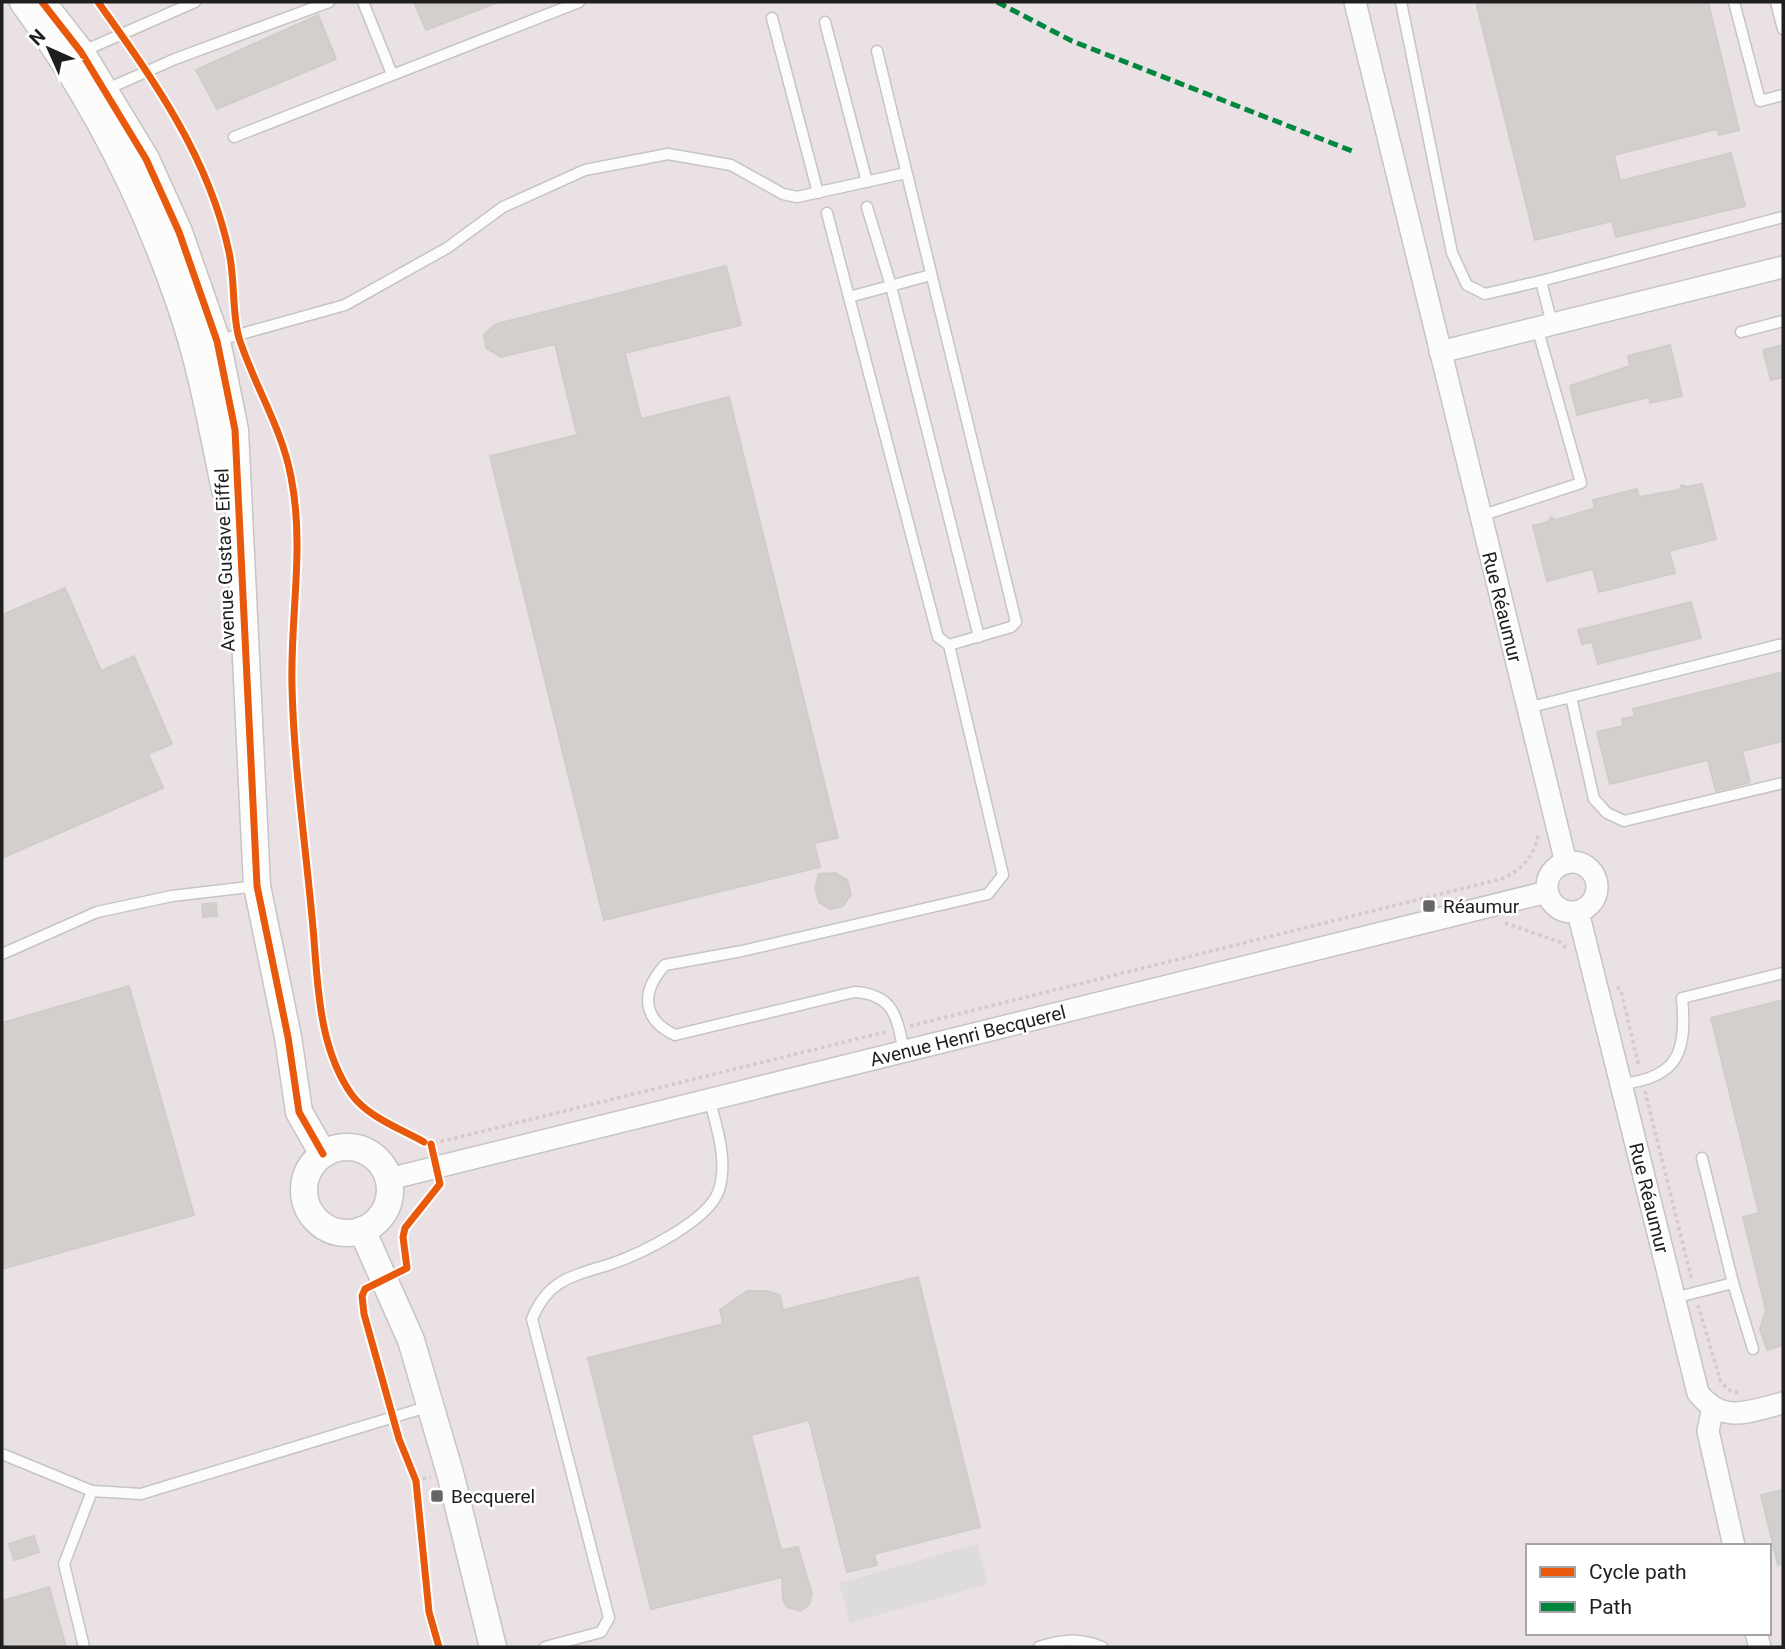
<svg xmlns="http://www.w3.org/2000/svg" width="1785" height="1649" font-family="Roboto,sans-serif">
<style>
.industrial{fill:#eae1e5;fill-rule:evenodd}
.parking{fill:#dddcdb}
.building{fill:#d2cfcc;stroke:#d0cdc9;stroke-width:2}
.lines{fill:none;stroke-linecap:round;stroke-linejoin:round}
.service-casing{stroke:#c6c5c3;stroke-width:13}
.minor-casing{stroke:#c6c5c3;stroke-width:24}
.tertiary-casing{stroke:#c6c5c3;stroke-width:29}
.path{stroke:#d6cac8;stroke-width:3.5;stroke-dasharray:3.5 3.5;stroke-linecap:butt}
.service{stroke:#fcfcfb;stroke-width:10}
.minor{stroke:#fcfcfb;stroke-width:21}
.tertiary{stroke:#fcfcfb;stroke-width:26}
.quiet{stroke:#00873e;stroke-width:5;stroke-dasharray:10 5;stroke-linecap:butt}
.cycleway-casing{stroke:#fff;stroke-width:11}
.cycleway{stroke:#e8590c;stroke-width:7}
.poi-dot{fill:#676665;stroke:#fff;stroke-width:2.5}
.labels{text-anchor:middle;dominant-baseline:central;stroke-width:5;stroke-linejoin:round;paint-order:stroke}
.street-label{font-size:19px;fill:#1f1f1f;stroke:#fff}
.poi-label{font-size:19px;fill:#1f1f1f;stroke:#fff;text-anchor:start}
</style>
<rect width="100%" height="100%" fill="#edebe7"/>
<path class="industrial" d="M 2,2 L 1783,2 L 1783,1647 L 2,1647 ZM 1528,1546 L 1769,1546 L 1769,1633 L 1528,1633 Z"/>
<path class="parking" d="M 977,1544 L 988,1584 L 850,1623 L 839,1583 Z"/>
<g class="building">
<path d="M 414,2 L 496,2 L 496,3 L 426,30 Z"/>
<path d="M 1476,2 L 1708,2 L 1739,130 L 1719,135 L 1717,129 L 1614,155 L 1620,181 L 1731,153 L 1745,206 L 1616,237 L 1612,221 L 1535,240 Z"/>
<path d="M 318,15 L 336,59 L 217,109 L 196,70 Z"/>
<path d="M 726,266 L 741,325 L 625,353 L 641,419 L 729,397 L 838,838 L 814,843 L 820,867 L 604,920 L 490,456 L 577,435 L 555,344 L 501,357 L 486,348 L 484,335 L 496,324 Z"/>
<path d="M 1670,345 L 1682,396 L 1650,403 L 1649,397 L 1577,415 L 1570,386 L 1630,366 L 1628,356 Z"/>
<path d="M 1783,345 L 1783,377 L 1771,380 L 1763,350 Z"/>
<path d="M 1702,484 L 1716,539 L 1669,551 L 1675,573 L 1599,592 L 1593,569 L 1547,581 L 1533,526 L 1548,522 L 1551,517 L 1556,520 L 1595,508 L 1593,500 L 1637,489 L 1639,497 L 1679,490 L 1682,485 L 1687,487 Z"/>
<path d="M 65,588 L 101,671 L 134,656 L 172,744 L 148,754 L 163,788 L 2,858 L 2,615 Z"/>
<path d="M 1691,602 L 1701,638 L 1598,664 L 1592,642 L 1582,644 L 1578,630 Z"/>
<path d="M 1783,672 L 1783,741 L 1742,751 L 1750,782 L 1716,791 L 1708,760 L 1610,784 L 1597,732 L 1623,726 L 1622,719 L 1635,716 L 1633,709 Z"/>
<path d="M 835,873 L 847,880 L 851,894 L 843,906 L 830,909 L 819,902 L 815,888 L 819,874 Z"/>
<path d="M 216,903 L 217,916 L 203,917 L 202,904 Z"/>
<path d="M 129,986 L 194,1215 L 2,1269 L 2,1023 Z"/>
<path d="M 1783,1000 L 1783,1345 L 1767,1350 L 1760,1329 L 1766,1310 L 1743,1217 L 1759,1213 L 1711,1018 Z"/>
<path d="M 918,1277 L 980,1527 L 874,1554 L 877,1565 L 847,1572 L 809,1420 L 751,1435 L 781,1550 L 798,1547 L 812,1594 L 809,1605 L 800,1611 L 787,1607 L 783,1600 L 782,1577 L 651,1609 L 588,1358 L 723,1324 L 720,1310 L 747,1291 L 767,1291 L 780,1295 L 783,1310 Z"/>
<path d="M 1783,1490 L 1783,1564 L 1778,1565 L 1761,1495 Z"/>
<path d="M 34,1536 L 39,1552 L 14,1560 L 9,1544 Z"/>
<path d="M 49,1587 L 66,1647 L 2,1647 L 2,1601 Z"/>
</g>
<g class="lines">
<defs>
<g id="service">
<path d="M 363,2 L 392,74"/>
<path d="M 1401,2 L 1452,253 L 1467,285 L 1485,294 L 1541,281"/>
<path d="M 1734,2 L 1760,101 L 1783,95"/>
<path d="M 1776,2 L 1783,29"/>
<path d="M 772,18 L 818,193"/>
<path d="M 825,22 L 867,182"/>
<path d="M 877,51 L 1016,622 L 1011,627 L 949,645"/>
<path d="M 81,52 L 195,2"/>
<path d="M 105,90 L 175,59 L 329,2"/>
<path d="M 234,137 L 579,2"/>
<path d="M 867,207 L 891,286 L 979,637"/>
<path d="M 827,213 L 938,637 L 949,645 L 1003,875 L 988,894 L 742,951 L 665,965 C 641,991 641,1019 675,1035 L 854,992 C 894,994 897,1017 904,1052"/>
<path d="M 849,297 L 931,275"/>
<path d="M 1552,324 L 1541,281 L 1783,217"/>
<path d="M 1741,332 L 1783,321"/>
<path d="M 216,341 L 345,305 L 447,248 L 503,207 L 585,170 L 668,154 L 731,165 L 783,194 L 797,197 L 906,173"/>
<path d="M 1480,516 L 1581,483 L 1537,327"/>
<path d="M 1571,697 L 1594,799 L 1607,813 L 1624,821 L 1783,783"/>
<path d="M 1527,708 L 1783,644"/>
<path d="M 2,954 L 97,912 L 172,896 L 257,886"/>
<path d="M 1621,1084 C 1679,1078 1687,1051 1682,998 L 1783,973"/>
<path d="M 1702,1158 L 1733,1283"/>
<path d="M 1674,1298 L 1733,1283 L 1753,1349"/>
<path d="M 2,1454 L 92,1491 L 141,1494 L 430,1406"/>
<path d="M 84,1647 L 64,1564 L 92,1491"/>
<path d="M 545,1647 L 601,1632 L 609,1618 L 532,1319 C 548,1279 573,1276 611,1264 C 640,1254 709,1221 719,1190 C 728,1160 717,1129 710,1101"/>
<path d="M 1039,1647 C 1062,1639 1080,1638 1102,1647"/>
</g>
<g id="minor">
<path d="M 1355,2 L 1566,863"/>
<path d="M 1440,352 L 1783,267"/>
<circle cx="1572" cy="887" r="25"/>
<path d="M 1578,912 L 1698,1393 C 1724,1425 1749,1411 1783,1403"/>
<path d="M 389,1179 L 1547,892"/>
<path d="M 1713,1407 L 1708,1431 L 1734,1546"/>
<path d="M 1756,1633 L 1760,1647"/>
</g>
<g id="tertiary">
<path d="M 23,2 C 90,93 143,196 180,304 C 201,364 212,428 225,490"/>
<path d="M 42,2 L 81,52 L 146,159 L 179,232 L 217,341 L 235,430 L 257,886 L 288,1037 L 299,1112 L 323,1154"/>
<circle cx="347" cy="1190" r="43"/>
<path d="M 362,1230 L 411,1340 L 450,1473 L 493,1647"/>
</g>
</defs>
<use href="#service" class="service-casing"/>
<use href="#minor" class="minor-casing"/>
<use href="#tertiary" class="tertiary-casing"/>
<g class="path">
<path d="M 98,2 L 114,25"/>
<path d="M 128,46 L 137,60"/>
<path d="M 154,84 C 203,152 234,236 237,321"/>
<path d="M 243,348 C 267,406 293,461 298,524 C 302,577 293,630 292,683 C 291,762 306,842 313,920 C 317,972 317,1029 340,1076 C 354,1104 400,1138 431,1144 L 885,1032"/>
<path d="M 1505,923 L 1560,942 L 1568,950"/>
<path d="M 1617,987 L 1621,991 L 1639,1067"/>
<path d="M 910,1026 L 1501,879 C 1521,871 1535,856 1538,834"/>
<path d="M 1645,1091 L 1692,1281"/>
<path d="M 403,1270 L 407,1263 C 400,1222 414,1217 438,1186"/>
<path d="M 365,1289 C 355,1312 383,1381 390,1407"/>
<path d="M 1698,1305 L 1721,1383 L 1731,1391 L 1741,1393"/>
<path d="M 397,1431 L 416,1481 L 429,1612 L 439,1647"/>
<path d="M 416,1481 L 431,1477"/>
</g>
<use href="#service" class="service"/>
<use href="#minor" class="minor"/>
<use href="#tertiary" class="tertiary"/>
<path class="quiet" d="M 997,2 L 1072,41 L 1352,151"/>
<defs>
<g id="cycleway">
<path d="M 42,2 L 81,52 L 146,159 L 179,232 L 217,341 L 235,430 L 257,886 L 288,1037 L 299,1112 L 323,1154"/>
<path d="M 98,2 C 153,79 209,157 229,252 C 235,278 232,315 239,338 C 254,385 282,428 291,477 C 305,547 290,616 292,687 C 294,768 306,848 313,928 C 318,984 318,1047 352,1095 C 368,1117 401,1129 424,1142"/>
<path d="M 431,1144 L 440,1184 L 405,1228 L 403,1237 L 407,1268 L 365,1289 L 362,1296 L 364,1314 L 399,1439 L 416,1481 L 429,1612 L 439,1647"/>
</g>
</defs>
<use href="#cycleway" class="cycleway-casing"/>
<use href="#cycleway" class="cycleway"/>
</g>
<g class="poi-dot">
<rect x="1422" y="899" width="14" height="14" rx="3.5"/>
<rect x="430" y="1489" width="14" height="14" rx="3.5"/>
</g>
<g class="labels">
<g class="street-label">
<text transform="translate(225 560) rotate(-92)">Avenue Gustave Eiffel</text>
<text transform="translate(1502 607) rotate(76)">Rue Réaumur</text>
<text transform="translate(968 1036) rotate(-14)">Avenue Henri Becquerel</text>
<text transform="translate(1649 1198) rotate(76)">Rue Réaumur</text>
</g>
<g class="poi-label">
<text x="1443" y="906">Réaumur</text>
<text x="451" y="1496">Becquerel</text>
</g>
</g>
<rect width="1785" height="1649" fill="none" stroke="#1f1f1f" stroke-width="7"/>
<rect x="1526" y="1544" width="245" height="91" fill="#ffffff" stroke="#a5a5a5" stroke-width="2"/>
<rect x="1540" y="1567" width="35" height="10" fill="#e8590c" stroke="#a5a5a5" stroke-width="2"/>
<text x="1589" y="1579" font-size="21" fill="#1f1f1f">Cycle path</text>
<rect x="1540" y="1602" width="35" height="10" fill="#00873e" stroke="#a5a5a5" stroke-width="2"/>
<text x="1589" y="1614" font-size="21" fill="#1f1f1f">Path</text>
<g transform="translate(49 49) rotate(315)" stroke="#ffffff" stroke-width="5" paint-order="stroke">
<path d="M0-5L12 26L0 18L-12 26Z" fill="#1f1f1f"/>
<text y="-10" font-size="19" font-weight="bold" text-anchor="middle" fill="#1f1f1f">N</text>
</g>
</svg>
